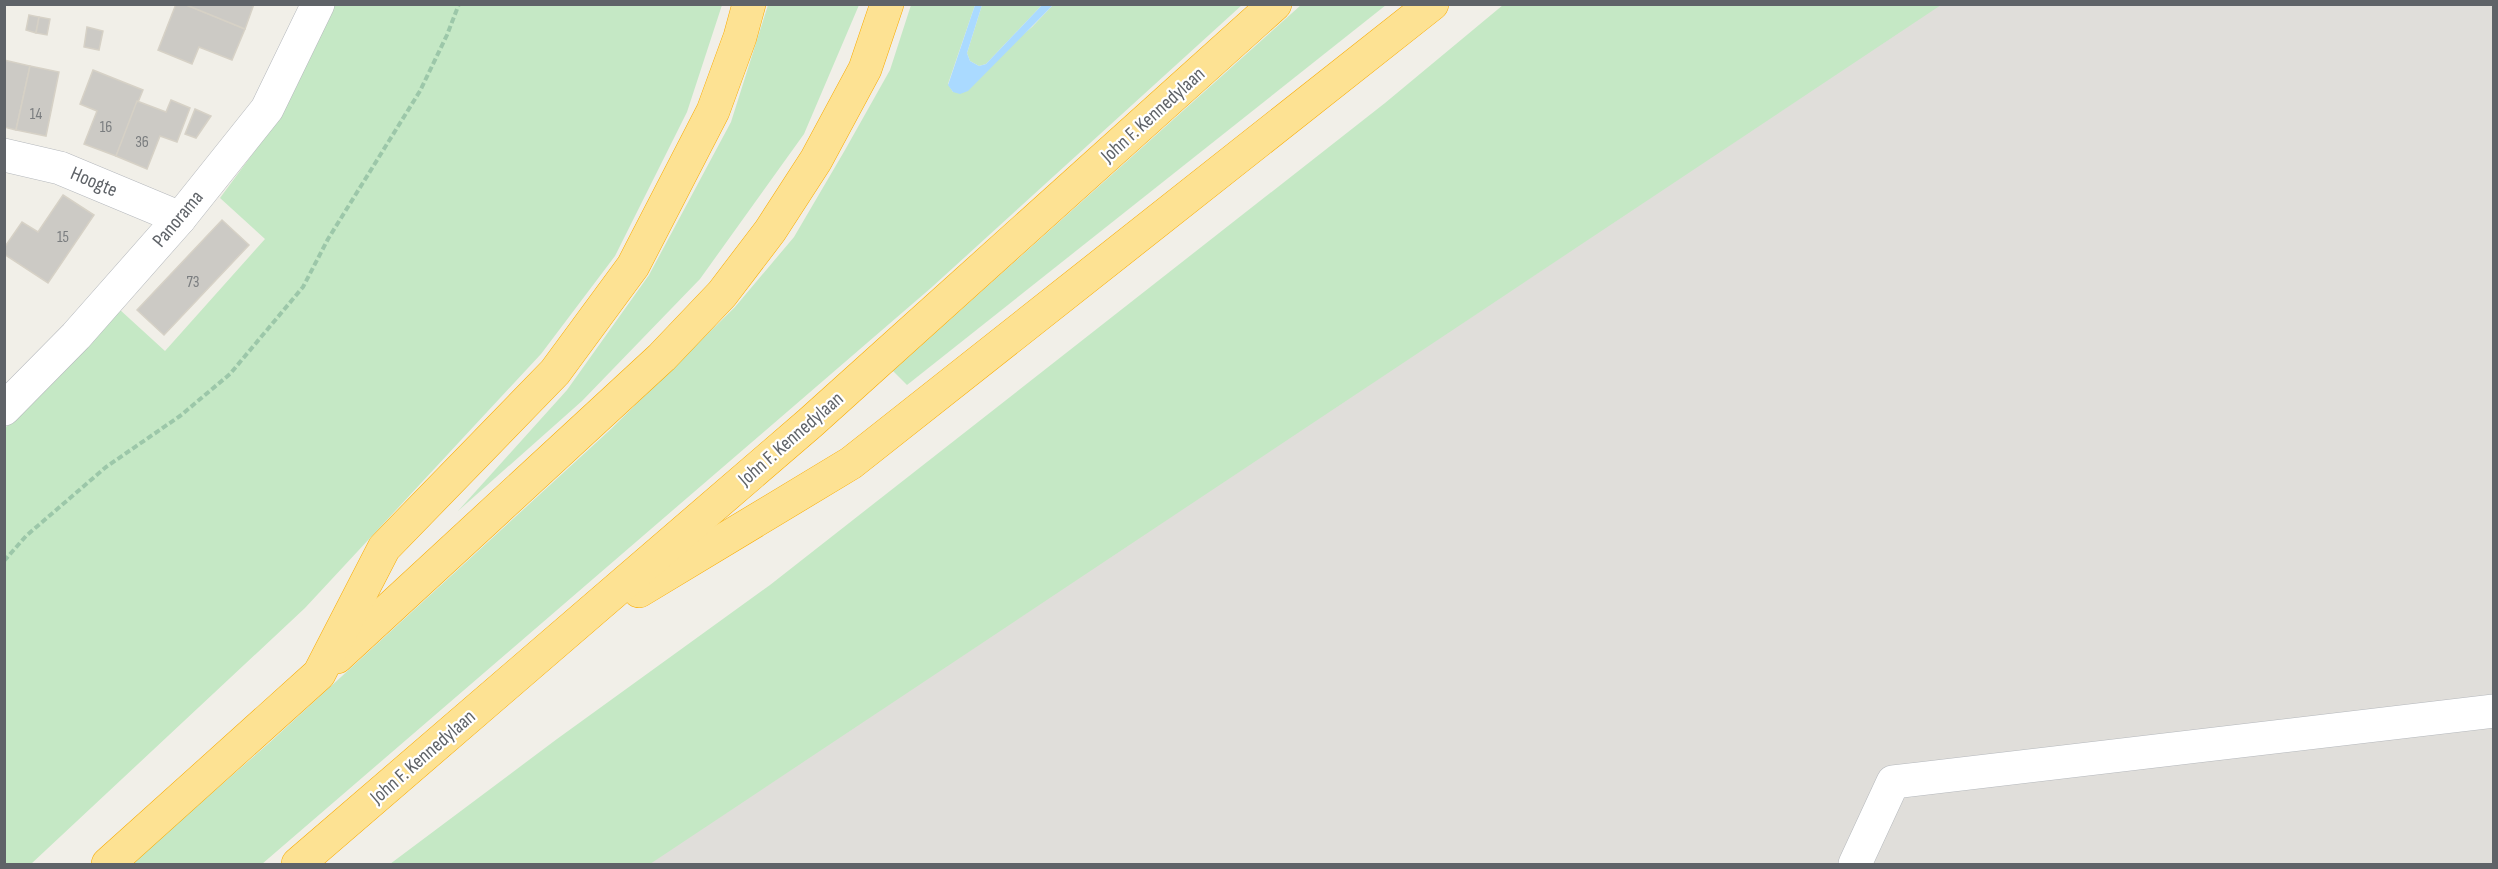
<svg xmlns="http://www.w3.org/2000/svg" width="2498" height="869" font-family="'Sofia Sans Condensed',sans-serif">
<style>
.industrial{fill:#e0deda}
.green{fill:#c5e8c5}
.water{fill:#aadaff}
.building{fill:#cccac5;stroke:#d6d1c6;stroke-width:1.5}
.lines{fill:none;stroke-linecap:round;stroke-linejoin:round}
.minor-casing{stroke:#b5b8bc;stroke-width:34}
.highway-casing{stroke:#f9ab00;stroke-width:34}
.path{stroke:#9cc7a9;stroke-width:4;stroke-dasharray:6 3;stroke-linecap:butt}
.minor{stroke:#fff;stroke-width:33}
.highway{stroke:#fde293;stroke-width:33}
.labels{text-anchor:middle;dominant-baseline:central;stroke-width:4.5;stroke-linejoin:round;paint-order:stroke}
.number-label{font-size:16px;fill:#7a7d7f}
.street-label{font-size:20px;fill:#5f6368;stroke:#fff}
</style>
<rect width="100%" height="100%" fill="#f1efe8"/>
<path class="industrial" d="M 1611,5 L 2493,5 L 2493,864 L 612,864 Z"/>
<g class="green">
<path d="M 329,5 L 722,5 L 687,112 L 615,256 L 541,354 L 305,608 L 31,864 L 5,864 L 4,429 L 119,309 L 165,351 L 265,239 L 220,198 L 254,152 Z"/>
<path d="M 768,5 L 859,5 L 804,134 L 700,279 L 582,401 L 458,511 L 567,390 L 649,275 L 731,122 Z"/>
<path d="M 911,5 L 975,5 L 948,84 L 953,92 L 1032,27 L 1053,5 L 1242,5 L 932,287 L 262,864 L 131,864 L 268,744 L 611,429 L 735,307 L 794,237 L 845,150 L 890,70 Z"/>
<path d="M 982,5 L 1042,5 L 986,64 L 979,66 L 970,61 L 967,53 Z"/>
<path d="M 1301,5 L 1386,5 L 907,385 L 893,371 Z"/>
<path d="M 1503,5 L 1941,5 L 650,864 L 390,864 L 557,739 L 770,585 L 1385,103 Z"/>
</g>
<path class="water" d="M 975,5 L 982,5 L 967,53 L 970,61 L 979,66 L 986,64 L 1042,5 L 1053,5 L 968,91 L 960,94 L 953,92 L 948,85 Z"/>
<g class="building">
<path d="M 176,4 L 184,4 L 245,29 L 232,60 L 199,47 L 192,64 L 158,50 Z"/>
<path d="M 184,4 L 254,4 L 245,29 Z"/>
<path d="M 29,15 L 39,17 L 36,33 L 26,30 Z"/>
<path d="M 39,17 L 50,19 L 47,35 L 36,33 Z"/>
<path d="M 87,27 L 103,31 L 99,50 L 84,47 Z"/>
<path d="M 4,60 L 30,66 L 16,130 L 4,127 Z"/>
<path d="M 30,66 L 59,72 L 46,136 L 16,130 Z"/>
<path d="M 93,70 L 143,90 L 116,156 L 84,144 L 97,111 L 80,104 Z"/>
<path d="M 171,100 L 190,108 L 177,142 L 160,136 L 147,169 L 116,156 L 137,101 L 166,112 Z"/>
<path d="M 195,109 L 211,116 L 196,138 L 185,134 Z"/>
<path d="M 63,195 L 94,215 L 48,283 L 4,254 L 4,248 L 22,222 L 38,232 Z"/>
<path d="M 222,220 L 249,245 L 164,335 L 137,310 Z"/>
</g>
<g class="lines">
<defs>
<g id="minor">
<path d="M 4,155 L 60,168 L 180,218"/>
<path d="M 4,409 L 76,336 L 180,218 L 267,109 L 318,4"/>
<path d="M 1855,864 L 1893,782 L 2494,711"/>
</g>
<g id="highway">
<path d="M 639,591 L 851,463 L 1432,4"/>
<path d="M 337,657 L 662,357 L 722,294 L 770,231 L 816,160 L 865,69 L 887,4"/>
<path d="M 108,864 L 319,674 L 384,548 L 555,372 L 633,266 L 713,111 L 740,37 L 749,4"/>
<path d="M 298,864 L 810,423 L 1275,4"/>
</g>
</defs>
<use href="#minor" class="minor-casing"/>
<use href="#highway" class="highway-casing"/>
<path class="path" d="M 4,561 L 26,536 L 106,467 L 180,416 L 230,374 L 303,287 L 328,239 L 420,91 L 447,35 L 459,4"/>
<use href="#minor" class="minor"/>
<use href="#highway" class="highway"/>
</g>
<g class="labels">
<g class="number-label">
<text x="36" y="114">14</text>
<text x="106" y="127">16</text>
<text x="142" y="142">36</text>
<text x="63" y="237">15</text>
<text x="193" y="282">73</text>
</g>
<g class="street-label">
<text transform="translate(1153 115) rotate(-42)">John F. Kennedylaan</text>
<text transform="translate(94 182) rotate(23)">Hoogte</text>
<text transform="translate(178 219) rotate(-50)">Panorama</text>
<text transform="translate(791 439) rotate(-41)">John F. Kennedylaan</text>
<text transform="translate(423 757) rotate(-41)">John F. Kennedylaan</text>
</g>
</g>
<rect width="2498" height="869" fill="none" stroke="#5f6368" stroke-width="12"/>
</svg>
